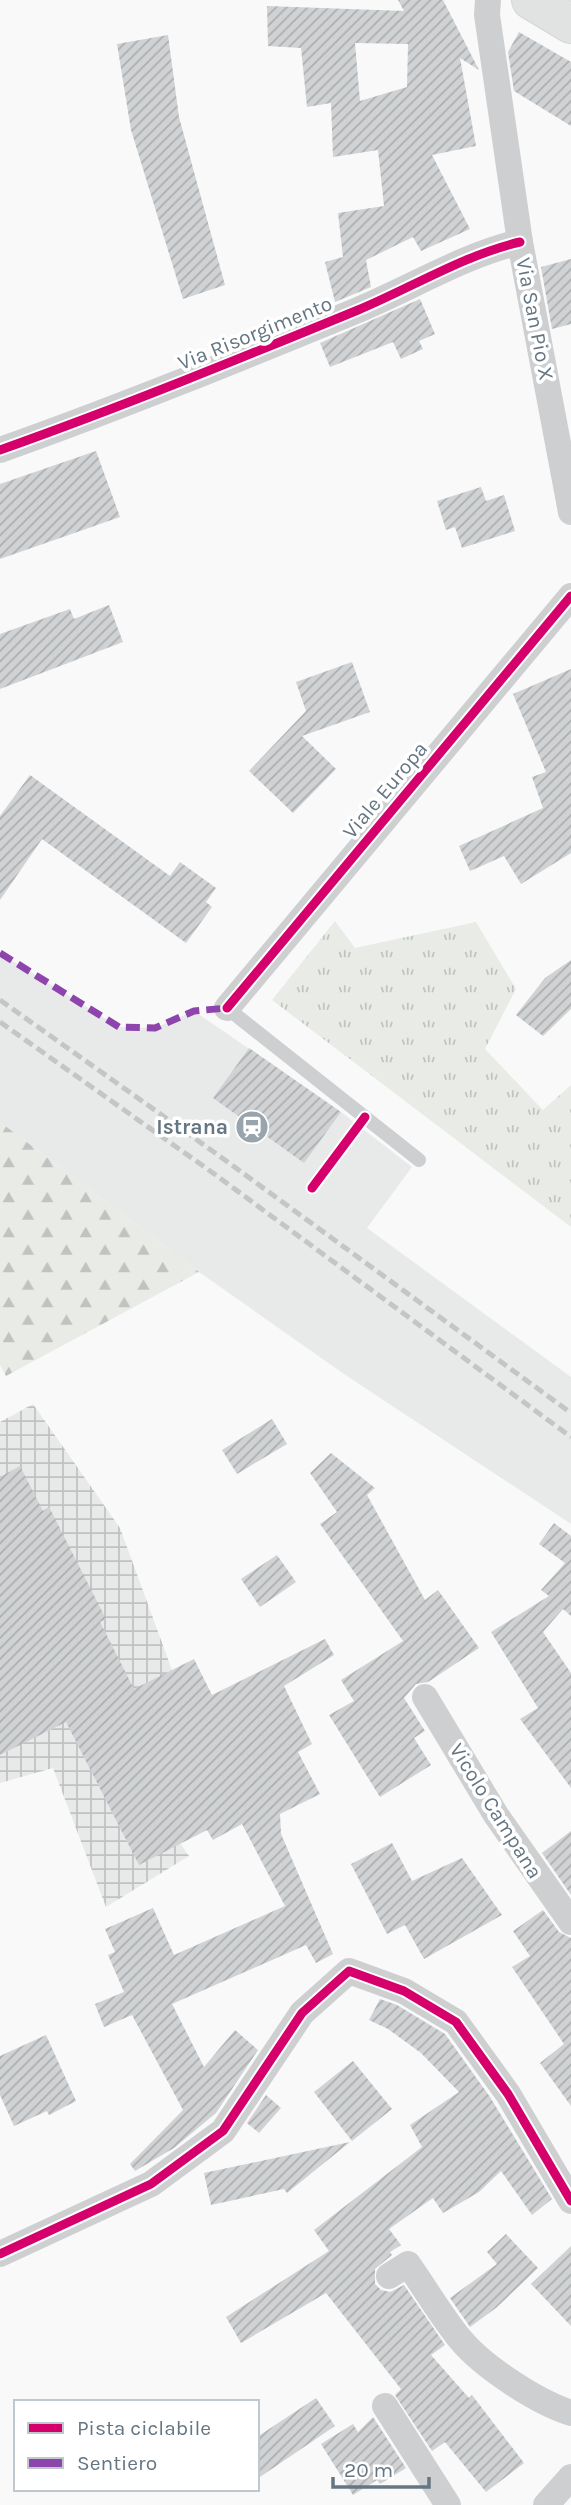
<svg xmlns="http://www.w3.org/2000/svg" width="571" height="2505" font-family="Karla,sans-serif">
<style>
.built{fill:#e8e9e9}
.industrial{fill:url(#industrial-grid)}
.grass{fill:url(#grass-tufts)}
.forest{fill:url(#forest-firs)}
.building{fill:url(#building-hatch);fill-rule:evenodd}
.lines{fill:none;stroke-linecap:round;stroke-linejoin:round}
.primary-casing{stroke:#d5d6d7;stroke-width:40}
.service{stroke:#cecfd0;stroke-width:14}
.minor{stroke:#cecfd0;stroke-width:26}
.primary{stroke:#e1e2e2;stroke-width:38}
.rail{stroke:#c3c5c6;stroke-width:5;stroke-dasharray:10 5;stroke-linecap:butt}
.quiet{stroke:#8e44ad;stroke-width:7;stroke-dasharray:14 7;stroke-linecap:butt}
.cycleway-casing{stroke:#fff;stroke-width:13}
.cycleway{stroke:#d6006c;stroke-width:9}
.labels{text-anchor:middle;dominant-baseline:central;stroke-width:7;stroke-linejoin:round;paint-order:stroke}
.street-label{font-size:21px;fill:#657683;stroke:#fff}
.poi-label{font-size:21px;font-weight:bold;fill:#657683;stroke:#fff;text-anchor:end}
</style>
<defs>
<pattern id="industrial-grid" width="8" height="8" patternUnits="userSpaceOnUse" patternTransform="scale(1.75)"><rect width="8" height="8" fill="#e8e9e9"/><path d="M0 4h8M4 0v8" fill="none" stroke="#c0c1c2"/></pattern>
<pattern id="grass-tufts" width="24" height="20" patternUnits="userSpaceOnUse" patternTransform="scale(1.75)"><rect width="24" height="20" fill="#e8ebe6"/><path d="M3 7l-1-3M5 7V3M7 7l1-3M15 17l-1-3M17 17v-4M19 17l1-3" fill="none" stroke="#c0c3c0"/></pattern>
<pattern id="forest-firs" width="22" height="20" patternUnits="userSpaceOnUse" patternTransform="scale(1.75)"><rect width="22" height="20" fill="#e8ebe6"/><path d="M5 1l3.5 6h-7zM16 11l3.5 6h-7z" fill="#c0c3c0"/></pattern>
<pattern id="building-hatch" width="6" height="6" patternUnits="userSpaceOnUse" patternTransform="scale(1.75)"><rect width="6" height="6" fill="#d0d2d3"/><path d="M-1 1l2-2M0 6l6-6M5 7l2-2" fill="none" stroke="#acafb1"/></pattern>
</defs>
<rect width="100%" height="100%" fill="#f9f9f9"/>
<path class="built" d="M 0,953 L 119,1027 L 155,1028 L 194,1011 L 341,1112 L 412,1167 L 367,1228 L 571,1377 L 571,1524 L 344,1374 L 199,1272 L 0,1122 Z"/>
<path class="industrial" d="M 33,1404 L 120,1528 L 176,1681 L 155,1807 L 189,1856 L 106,1907 L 53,1768 L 0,1783 L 0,1422 Z"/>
<path class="grass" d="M 335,921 L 355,948 L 476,922 L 516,989 L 485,1049 L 543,1110 L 571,1085 L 571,1227 L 272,1000 Z"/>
<path class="forest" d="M 0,1122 L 199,1272 L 6,1376 L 0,1365 Z"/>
<g class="building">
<path d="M 398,0 L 443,0 L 479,70 L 460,58 L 476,146 L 432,155 L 470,229 L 421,251 L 413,237 L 366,260 L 371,287 L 335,302 L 325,262 L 343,257 L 338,213 L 384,206 L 378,150 L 333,157 L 331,103 L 307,107 L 301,48 L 268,46 L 267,6 L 404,11 ZM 355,43 L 408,44 L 407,87 L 360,101 Z"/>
<path d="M 519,32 L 571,62 L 571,126 L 514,91 L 508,52 Z"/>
<path d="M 168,35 L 179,117 L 225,285 L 183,299 L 131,130 L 117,44 Z"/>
<path d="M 571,259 L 571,324 L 552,329 L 541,267 Z"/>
<path d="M 420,299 L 435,334 L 419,341 L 423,349 L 401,359 L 393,342 L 330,367 L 320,343 Z"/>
<path d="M 96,451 L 120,517 L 0,559 L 0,484 Z"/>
<path d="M 481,487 L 486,501 L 504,495 L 515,531 L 462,548 L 455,527 L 446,530 L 437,501 Z"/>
<path d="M 109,605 L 123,642 L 0,689 L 0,634 L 70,609 L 74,619 Z"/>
<path d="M 352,662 L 370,712 L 302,736 L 336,769 L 293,813 L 249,771 L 306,711 L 296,682 Z"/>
<path d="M 571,669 L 571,853 L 521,884 L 504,856 L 470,871 L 459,846 L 543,808 L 532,777 L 546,772 L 513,694 Z"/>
<path d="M 30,775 L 170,876 L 180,862 L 216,888 L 206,902 L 212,907 L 186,943 L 42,839 L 0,900 L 0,816 Z"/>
<path d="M 571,960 L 571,1009 L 543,1036 L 516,1015 L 545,978 Z"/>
<path d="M 249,1048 L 341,1112 L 304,1163 L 213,1098 Z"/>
<path d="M 272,1419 L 287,1444 L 237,1474 L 222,1450 Z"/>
<path d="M 331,1453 L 375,1488 L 367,1495 L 425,1600 L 438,1590 L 479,1648 L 428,1682 L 416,1684 L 404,1698 L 425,1731 L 414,1738 L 431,1765 L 380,1797 L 329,1715 L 354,1701 L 341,1680 L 403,1641 L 320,1524 L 337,1512 L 310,1473 Z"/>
<path d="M 20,1466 L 43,1511 L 49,1507 L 106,1619 L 100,1622 L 134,1689 L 194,1659 L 212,1695 L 325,1639 L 334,1655 L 284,1686 L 312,1744 L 298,1752 L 320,1794 L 280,1814 L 281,1834 L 333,1954 L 316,1963 L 306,1945 L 172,2004 L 204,2067 L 235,2030 L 258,2050 L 216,2113 L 174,2148 L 135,2171 L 130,2164 L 183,2110 L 132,2015 L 104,2027 L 95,2004 L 124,1992 L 108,1955 L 115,1952 L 105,1929 L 153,1908 L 174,1955 L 285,1906 L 242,1824 L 213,1840 L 207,1830 L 139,1865 L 66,1722 L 0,1755 L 0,1477 Z"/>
<path d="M 554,1523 L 571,1536 L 571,1616 L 563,1609 L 543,1632 L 571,1673 L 571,1788 L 520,1719 L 538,1708 L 491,1632 L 549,1596 L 541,1590 L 565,1563 L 539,1544 Z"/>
<path d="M 277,1555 L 296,1582 L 260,1607 L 241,1579 Z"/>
<path d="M 571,1831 L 571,1895 L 542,1853 Z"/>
<path d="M 392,1843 L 412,1881 L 462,1858 L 502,1915 L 424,1959 L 405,1925 L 387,1934 L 351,1864 Z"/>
<path d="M 543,1910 L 559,1932 L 571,1938 L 571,2106 L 540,2063 L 564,2044 L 512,1967 L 530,1956 L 513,1931 Z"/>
<path d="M 380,1999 L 397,2005 L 445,2034 L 490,2097 L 552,2199 L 532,2215 L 501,2171 L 479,2192 L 443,2213 L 433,2198 L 389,2229 L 401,2245 L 390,2252 L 392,2255 L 375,2269 L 375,2284 L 381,2290 L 390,2292 L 404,2285 L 445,2345 L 431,2355 L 469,2398 L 472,2395 L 524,2463 L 486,2492 L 445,2442 L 432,2451 L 395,2395 L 401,2389 L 326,2293 L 241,2343 L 226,2317 L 329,2251 L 314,2230 L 422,2147 L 410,2125 L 459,2092 L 421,2053 L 388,2029 L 369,2020 Z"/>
<path d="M 46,2035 L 76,2101 L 49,2115 L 47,2111 L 14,2126 L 0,2095 L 0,2056 Z"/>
<path d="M 353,2061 L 392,2109 L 352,2141 L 314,2092 Z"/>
<path d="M 266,2095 L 281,2108 L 259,2133 L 247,2123 Z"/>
<path d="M 350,2142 L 287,2193 L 284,2189 L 211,2205 L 204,2173 Z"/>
<path d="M 506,2234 L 538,2268 L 496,2308 L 470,2327 L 450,2298 L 497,2264 L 487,2252 Z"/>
<path d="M 571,2246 L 571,2326 L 531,2284 Z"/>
<path d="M 316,2398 L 335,2426 L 257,2479 L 257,2437 Z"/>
<path d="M 373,2417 L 406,2468 L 380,2484 L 377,2480 L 353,2495 L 321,2444 L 353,2424 L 358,2432 Z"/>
</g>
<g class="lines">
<defs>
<path id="primary" d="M 531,0 L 571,24"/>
</defs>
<use href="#primary" class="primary-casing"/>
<path class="service" d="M 227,1008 L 419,1160"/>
<g class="minor">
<path d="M 488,0 L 487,15 L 520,242 L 571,512"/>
<path d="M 0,450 C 121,407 239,359 358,310 C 411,288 464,255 520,242"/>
<path d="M 227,1008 L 571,596"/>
<path d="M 425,1697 L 496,1815 L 571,1922"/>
<path d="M 0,2254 L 151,2184 L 223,2131 L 302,2013 L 349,1971 L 404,1991 L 456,2022 L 508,2094 L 571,2201"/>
<path d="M 389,2276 L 408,2264 C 425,2288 441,2316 460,2339 C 483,2367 537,2402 571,2413"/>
<path d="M 385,2406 L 448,2505"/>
<path d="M 546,2505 L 571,2477"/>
</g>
<use href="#primary" class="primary"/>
<g class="rail">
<path d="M 0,1000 L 225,1160 L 571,1413"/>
<path d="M 0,1022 L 213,1173 L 571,1437"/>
</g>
<path class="quiet" d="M 0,953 L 119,1027 L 155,1028 L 194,1011 L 227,1008"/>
<defs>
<g id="cycleway">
<path d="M 0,450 C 121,407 239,359 358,310 C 411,288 464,255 520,242"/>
<path d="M 227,1008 L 571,596"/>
<path d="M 312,1188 L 365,1117"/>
<path d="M 0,2254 L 151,2184 L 223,2131 L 302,2013 L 349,1971 L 404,1991 L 456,2022 L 508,2094 L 571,2201"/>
</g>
</defs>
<use href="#cycleway" class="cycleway-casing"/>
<use href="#cycleway" class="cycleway"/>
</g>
<defs>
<symbol id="station-disc" viewBox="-11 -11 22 22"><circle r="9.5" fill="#99a4ac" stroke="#fff"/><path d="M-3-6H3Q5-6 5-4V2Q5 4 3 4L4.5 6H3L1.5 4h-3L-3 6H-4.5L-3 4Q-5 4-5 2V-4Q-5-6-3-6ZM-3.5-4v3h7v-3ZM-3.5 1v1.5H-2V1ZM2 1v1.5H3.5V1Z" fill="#fff"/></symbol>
</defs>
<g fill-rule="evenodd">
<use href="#station-disc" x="233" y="1108" width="38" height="38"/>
</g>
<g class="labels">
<g class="street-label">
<text transform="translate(535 319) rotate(79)">Via San Pio X</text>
<text transform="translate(255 333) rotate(-22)">Via Risorgimento</text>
<text transform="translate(385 790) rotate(-50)">Viale Europa</text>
<text transform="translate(496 1811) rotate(58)">Vicolo Campana</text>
</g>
<g class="poi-label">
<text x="228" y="1127">Istrana</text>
</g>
</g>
<rect x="14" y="2400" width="245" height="91" fill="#ffffff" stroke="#c1c8cd" stroke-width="2"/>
<rect x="28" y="2423" width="35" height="10" fill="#d6006c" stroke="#c1c8cd" stroke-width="2"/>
<text x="77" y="2435" font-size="21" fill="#657683">Pista ciclabile</text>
<rect x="28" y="2458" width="35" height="10" fill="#8e44ad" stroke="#c1c8cd" stroke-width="2"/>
<text x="77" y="2470" font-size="21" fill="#657683">Sentiero</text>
<path d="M333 2477v10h96v-10" fill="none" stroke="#657683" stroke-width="3.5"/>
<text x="344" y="2477" font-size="21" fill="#657683" stroke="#ffffff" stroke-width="5" paint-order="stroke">20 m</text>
</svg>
